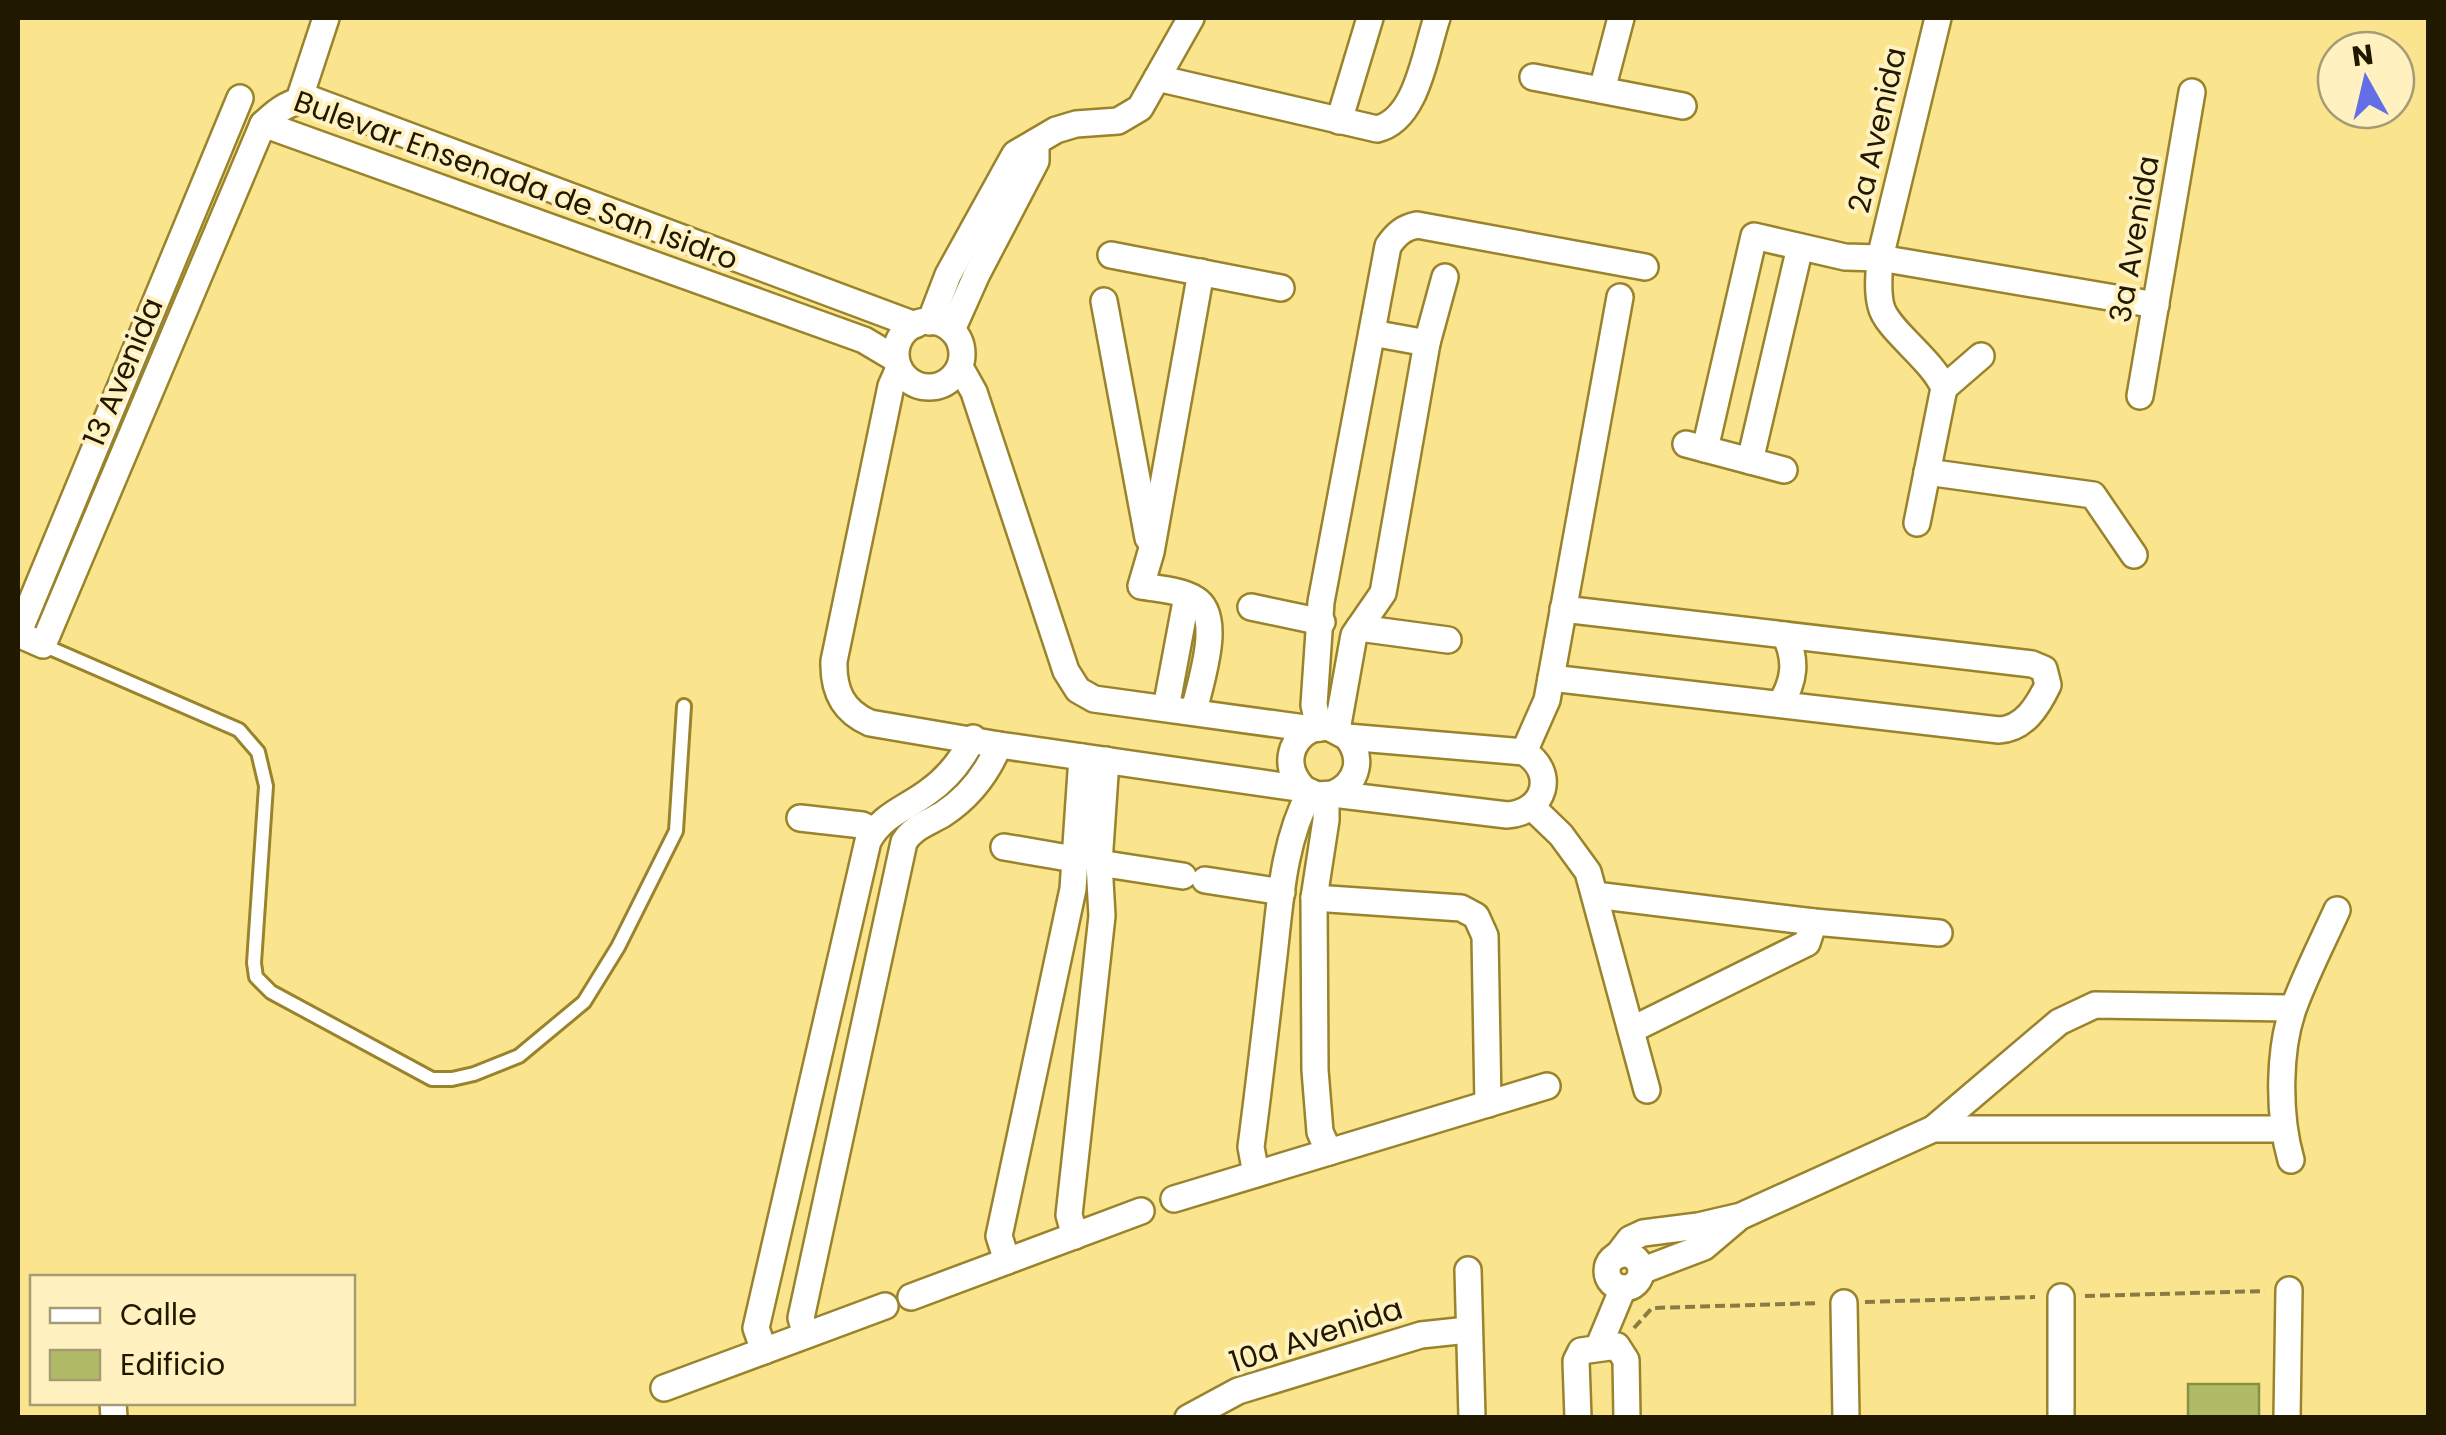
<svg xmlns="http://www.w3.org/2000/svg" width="2446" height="1435" font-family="Poppins,sans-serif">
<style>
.building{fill:#b1bb67;stroke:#88913d;stroke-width:2.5}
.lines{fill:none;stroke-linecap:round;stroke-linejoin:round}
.lane-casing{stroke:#99832b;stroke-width:18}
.street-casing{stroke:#99832b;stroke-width:30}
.path{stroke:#8a7b45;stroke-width:4;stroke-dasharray:10 5;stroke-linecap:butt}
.lane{stroke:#fff;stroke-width:12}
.street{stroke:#fff;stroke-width:25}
.labels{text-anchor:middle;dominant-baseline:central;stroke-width:8;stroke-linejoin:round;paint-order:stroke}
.street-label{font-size:30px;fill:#201900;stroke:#fff2c0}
</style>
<rect width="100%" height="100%" fill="#fbe48e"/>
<rect class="building" x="2188" y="1384" width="71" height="34"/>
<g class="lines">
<defs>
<path id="lane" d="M 43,645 L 239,730 L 258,752 L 266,786 L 254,963 L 256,977 L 271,992 L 432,1079 L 452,1079 L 474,1074 L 519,1056 L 584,1002 L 618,947 L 676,831 L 684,706"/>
<g id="street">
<path d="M 1533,77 L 1683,106"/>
<path d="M 1157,78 L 1377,129 C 1417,120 1425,53 1437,18"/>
<path d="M 1602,90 L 1621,18"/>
<path d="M 299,100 L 326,18"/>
<path d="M 1339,121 L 1370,18"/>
<path d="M 263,124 L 864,340 L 896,359"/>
<path d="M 1111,255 L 1281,288"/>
<path d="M 1104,301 L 1148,538"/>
<circle cx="929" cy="354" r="33"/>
<path d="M 930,322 L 948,275 L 1015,154 L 1056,130 L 1076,124 L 1118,121 L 1140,108 L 1191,18"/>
<path d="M 952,330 L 977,274 L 1036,161 L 1036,142"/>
<path d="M 1372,333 L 1427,343"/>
<path d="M 899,368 L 891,386 L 834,661 C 833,690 842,711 870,723 L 999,745 L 1304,789 L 1317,795 L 1333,794 L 1507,815 C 1545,813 1557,772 1524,752 L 1347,737 L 1328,727 L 1312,729 L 1094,699 L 1078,690 L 1066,671 L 974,392 L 960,367"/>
<path d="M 1944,388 L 1981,356"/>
<path d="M 2140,396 L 2192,92"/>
<path d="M 1686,444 L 1784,470"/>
<path d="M 1705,449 L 1754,236 L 1845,257 L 1880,258 L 2156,305"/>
<path d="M 1750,461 L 1800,247"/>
<path d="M 1927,472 L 2093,495 L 2134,555"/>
<path d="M 1917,523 L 1944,388 C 1932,359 1886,329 1881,306 C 1877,291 1879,274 1880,258 L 1938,18"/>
<path d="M 1251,607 L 1322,622"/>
<path d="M 1359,628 L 1448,640"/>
<path d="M 18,634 L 43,645 L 263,124 C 279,109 290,100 313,100 L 915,325"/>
<path d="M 18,634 L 240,98"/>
<path d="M 1551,678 L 1999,730 C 2024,729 2038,706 2048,685 L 2044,669 L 2032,664 L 1563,609"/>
<path d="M 1780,704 C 1795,681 1797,660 1785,635"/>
<path d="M 1166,708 L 1187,596"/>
<path d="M 1194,711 C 1200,683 1224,616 1195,599 C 1181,590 1158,589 1141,586 L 1151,552 L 1201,272"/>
<path d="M 1319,728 L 1314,705 L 1321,602 L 1388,246 C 1396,234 1403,228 1417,225 L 1645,267"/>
<path d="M 1337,730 L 1354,635 L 1383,593 L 1427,343 L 1445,277"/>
<path d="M 1524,752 L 1547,700 L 1620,297"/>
<path d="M 1304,789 C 1284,769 1287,742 1312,729"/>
<path d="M 1333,794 C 1358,783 1364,758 1347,737"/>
<path d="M 1326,795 L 1326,820 L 1314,898 L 1315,1070 L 1320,1132 L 1329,1152"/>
<path d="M 1532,807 L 1561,835 L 1588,872 L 1647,1090"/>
<path d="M 800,818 L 862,825 L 874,831"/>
<path d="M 1004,847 L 1074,859"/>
<path d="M 1099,863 L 1183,876"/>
<path d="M 1205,880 L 1282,892"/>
<path d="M 1595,895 L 1814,922 L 1939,933"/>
<path d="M 1314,898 L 1461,908 L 1476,916 L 1485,936 L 1488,1104"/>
<path d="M 1631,1030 L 1807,943 L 1814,922"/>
<path d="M 1933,1129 L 2059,1022 L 2095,1005 L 2293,1008"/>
<path d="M 2291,1160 C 2278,1115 2278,1047 2295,1004 C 2307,972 2323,941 2337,910"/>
<path d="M 1256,1174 L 1251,1147 C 1259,1086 1266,1025 1273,964 C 1280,906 1282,844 1310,792"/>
<path d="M 1174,1199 L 1547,1086"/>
<path d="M 1075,1236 L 1069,1215 L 1102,916 L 1099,863 L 1106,760"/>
<circle cx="1624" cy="1271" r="17"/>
<path d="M 1617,1256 L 1630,1239 L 1643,1233 L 1698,1226 L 1741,1216 L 1933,1129 L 2282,1129"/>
<path d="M 1007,1261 L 999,1236 L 1073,889 L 1082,757"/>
<path d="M 1468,1270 L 1472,1418"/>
<path d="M 1641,1271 L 1704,1247 L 1737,1219"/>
<path d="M 911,1297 L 1141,1211"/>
<path d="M 2061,1297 L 2061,1418"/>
<path d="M 1844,1303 L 1846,1418"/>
<path d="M 806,1335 L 801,1318 L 904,842 C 913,827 928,823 943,814 C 969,797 987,774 999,745"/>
<path d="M 1598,1348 L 1623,1288"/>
<path d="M 764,1351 L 756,1328 L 868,841 C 882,815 905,809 928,792 C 948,778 962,760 973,738"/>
<path d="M 664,1388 L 885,1306"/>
<path d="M 113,1402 L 114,1418"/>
<path d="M 1188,1418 L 1238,1391 L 1421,1335 L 1468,1330"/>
<path d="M 1578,1418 L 1576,1361 L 1581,1351 L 1617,1346 L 1626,1360 L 1627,1418"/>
<path d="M 2287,1418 L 2289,1290"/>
</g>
</defs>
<use href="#lane" class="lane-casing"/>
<use href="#street" class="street-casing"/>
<g class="path">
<path d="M 2085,1296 L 2265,1291"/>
<path d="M 1865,1302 L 2035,1297"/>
<path d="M 1634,1328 L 1652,1308 L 1820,1303"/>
</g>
<use href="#lane" class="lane"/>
<use href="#street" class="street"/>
</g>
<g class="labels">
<g class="street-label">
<text transform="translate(1877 130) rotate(-77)">2a Avenida</text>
<text transform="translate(516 180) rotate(20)">Bulevar Ensenada de San Isidro</text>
<text transform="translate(2134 239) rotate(-80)">3a Avenida</text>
<text transform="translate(123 372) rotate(-67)">13 Avenida</text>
<text transform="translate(1316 1335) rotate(-18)">10a Avenida</text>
</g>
</g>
<rect width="2446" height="1435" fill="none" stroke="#201900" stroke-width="40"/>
<rect x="30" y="1275" width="325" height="130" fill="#fff2c0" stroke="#a69b73" stroke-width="2.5"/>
<rect x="50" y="1308" width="50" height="15" fill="#ffffff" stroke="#a69b73" stroke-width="2.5"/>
<text x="120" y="1325" font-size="30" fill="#201900">Calle</text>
<rect x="50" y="1350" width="50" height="30" fill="#b1bb67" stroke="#a69b73" stroke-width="2.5"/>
<text x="120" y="1375" font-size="30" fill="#201900">Edificio</text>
<g transform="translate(2366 80) rotate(352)"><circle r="48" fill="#fff2c0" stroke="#a69b73" stroke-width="2.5"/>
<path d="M0-8L18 38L0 25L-18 38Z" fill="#626fe7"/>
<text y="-15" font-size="28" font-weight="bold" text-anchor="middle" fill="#201900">N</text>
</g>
</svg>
